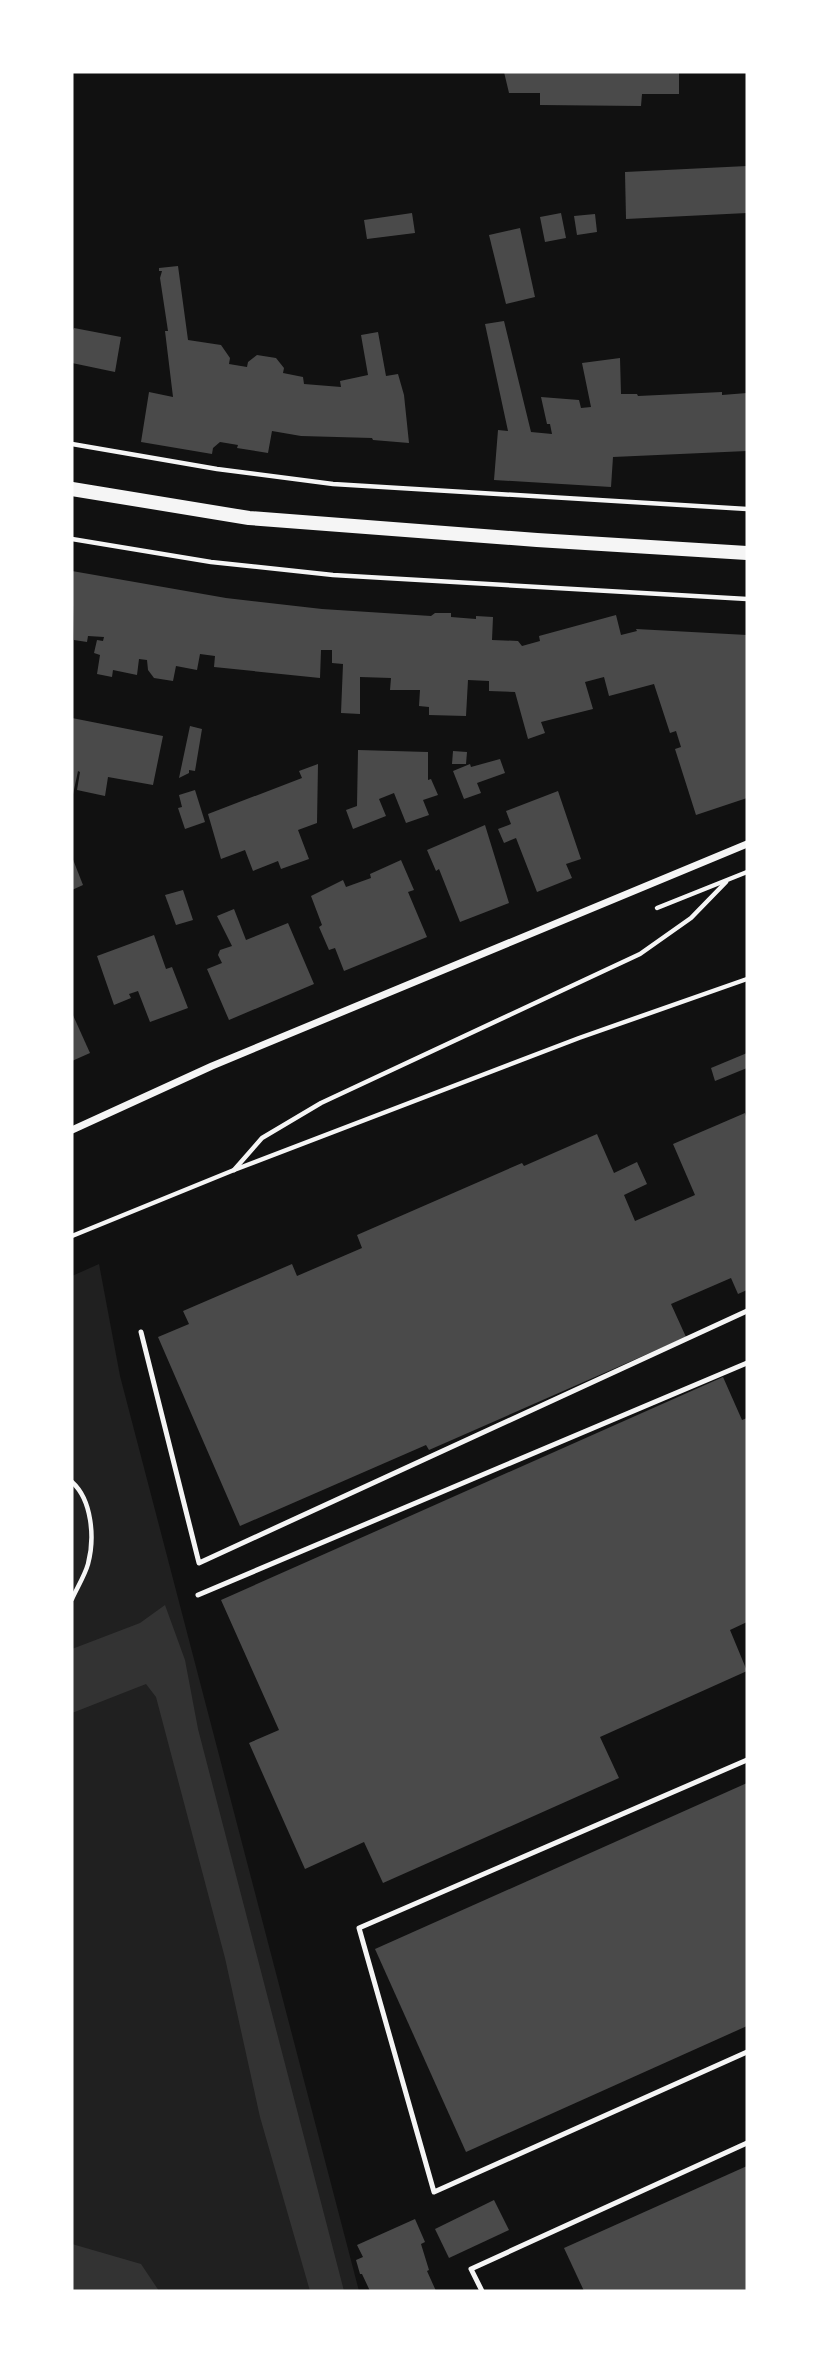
<svg xmlns="http://www.w3.org/2000/svg" width="819" height="2363" font-family="'Archivo Narrow',sans-serif">
<style>
.green{fill:#202020}
.water{fill:#333}
.building{fill:#4a4a4a}
.lines{fill:none;stroke-linecap:round;stroke-linejoin:round}
.path{stroke:#f5f5f5;stroke-width:4.5}
.service{stroke:#f5f5f5;stroke-width:5}
.minor{stroke:#f5f5f5;stroke-width:7}
.secondary{stroke:#f5f5f5;stroke-width:14}
</style>
<rect width="100%" height="100%" fill="#111"/>
<path class="green" d="M 99,1264 L 120,1376 L 359,2291 L 72,2291 L 72,1276 Z"/>
<g class="water">
<path d="M 165,1605 L 185,1660 L 198,1729 L 344,2291 L 310,2291 L 260,2117 L 225,1958 L 156,1697 L 146,1684 L 72,1713 L 72,1649 L 140,1623 Z"/>
<path d="M 72,2244 L 141,2264 L 159,2291 L 72,2291 Z"/>
</g>
<g class="building">
<path d="M 504,72 L 679,72 L 679,94 L 642,94 L 641,106 L 540,105 L 540,93 L 509,93 Z"/>
<path d="M 747,166 L 747,213 L 626,219 L 625,172 Z"/>
<path d="M 412,213 L 415,233 L 367,239 L 364,220 Z"/>
<path d="M 561,213 L 566,238 L 545,242 L 540,217 Z"/>
<path d="M 595,214 L 597,232 L 577,235 L 574,216 Z"/>
<path d="M 520,228 L 535,297 L 506,304 L 489,235 Z"/>
<path d="M 178,266 L 188,340 L 221,345 L 230,358 L 229,364 L 247,367 L 248,362 L 257,355 L 276,358 L 284,368 L 283,373 L 303,377 L 304,384 L 341,387 L 340,381 L 368,375 L 361,335 L 378,332 L 386,376 L 398,374 L 404,395 L 409,443 L 373,440 L 372,438 L 301,436 L 272,431 L 268,453 L 237,448 L 238,445 L 220,442 L 213,448 L 212,454 L 141,442 L 149,392 L 173,397 L 165,331 L 168,331 L 160,278 L 162,271 L 159,271 L 159,268 Z"/>
<path d="M 504,321 L 531,432 L 552,434 L 550,424 L 547,424 L 541,397 L 579,400 L 581,408 L 591,407 L 582,363 L 620,358 L 621,394 L 637,394 L 638,396 L 722,392 L 722,395 L 747,393 L 747,451 L 613,457 L 611,487 L 494,480 L 498,430 L 508,431 L 485,324 Z"/>
<path d="M 74,328 L 121,337 L 115,372 L 72,363 L 72,332 Z"/>
<path d="M 72,571 L 226,598 L 322,609 L 431,616 L 435,613 L 451,613 L 451,617 L 476,619 L 476,616 L 493,617 L 492,640 L 518,641 L 522,646 L 540,641 L 539,636 L 616,615 L 621,635 L 637,631 L 636,629 L 747,635 L 747,798 L 696,815 L 675,749 L 681,747 L 676,731 L 670,733 L 654,684 L 609,696 L 604,677 L 585,682 L 593,709 L 541,722 L 545,733 L 528,739 L 515,692 L 489,691 L 489,681 L 468,680 L 466,716 L 429,715 L 429,707 L 419,706 L 420,690 L 390,690 L 391,678 L 360,677 L 360,714 L 341,713 L 343,664 L 332,663 L 332,650 L 321,650 L 320,678 L 214,667 L 215,656 L 200,654 L 197,670 L 176,666 L 173,681 L 154,678 L 148,670 L 147,660 L 139,659 L 137,675 L 113,670 L 112,677 L 97,674 L 100,655 L 94,653 L 97,640 L 103,641 L 104,637 L 88,636 L 87,642 L 74,640 Z"/>
<path d="M 72,718 L 163,736 L 153,785 L 108,777 L 105,796 L 77,790 L 80,772 L 78,771 L 72,799 Z"/>
<path d="M 190,726 L 202,729 L 195,771 L 189,770 L 189,773 L 179,778 Z"/>
<path d="M 358,750 L 428,752 L 428,780 L 431,779 L 438,795 L 423,800 L 429,815 L 406,823 L 394,793 L 379,799 L 386,816 L 353,829 L 346,810 L 357,806 Z"/>
<path d="M 453,751 L 467,752 L 466,764 L 452,764 Z"/>
<path d="M 500,759 L 505,773 L 477,783 L 481,793 L 464,799 L 453,771 L 470,764 L 471,767 Z"/>
<path d="M 318,764 L 317,823 L 298,830 L 309,859 L 281,869 L 278,861 L 253,871 L 245,850 L 221,859 L 208,814 L 302,778 L 299,771 Z"/>
<path d="M 195,790 L 205,822 L 185,829 L 178,808 L 182,807 L 179,795 Z"/>
<path d="M 558,791 L 581,859 L 566,864 L 572,878 L 537,892 L 516,838 L 504,843 L 498,829 L 511,824 L 506,811 Z"/>
<path d="M 485,825 L 509,903 L 460,922 L 439,869 L 436,871 L 427,850 Z"/>
<path d="M 72,857 L 83,885 L 72,890 Z"/>
<path d="M 401,860 L 414,890 L 408,892 L 427,937 L 344,971 L 335,948 L 329,950 L 319,927 L 322,925 L 311,896 L 343,880 L 346,887 L 371,878 L 370,874 Z"/>
<path d="M 183,890 L 193,920 L 176,925 L 165,895 Z"/>
<path d="M 234,909 L 246,940 L 288,923 L 314,984 L 229,1020 L 207,969 L 222,963 L 218,955 L 220,950 L 232,946 L 217,916 Z"/>
<path d="M 154,935 L 166,969 L 172,967 L 188,1008 L 150,1022 L 138,991 L 129,994 L 131,998 L 114,1005 L 97,956 Z"/>
<path d="M 72,1013 L 90,1053 L 72,1061 Z"/>
<path d="M 747,1053 L 747,1068 L 715,1081 L 711,1068 Z"/>
<path d="M 745,1113 L 747,1119 L 747,1290 L 738,1294 L 731,1278 L 671,1304 L 686,1337 L 429,1450 L 426,1445 L 240,1526 L 158,1337 L 189,1324 L 183,1311 L 292,1264 L 297,1276 L 362,1248 L 357,1235 L 522,1163 L 524,1166 L 597,1134 L 614,1173 L 637,1162 L 647,1184 L 624,1195 L 635,1221 L 695,1195 L 673,1144 Z"/>
<path d="M 723,1377 L 742,1420 L 747,1418 L 747,1622 L 730,1630 L 747,1671 L 600,1737 L 619,1778 L 383,1883 L 364,1842 L 305,1869 L 249,1743 L 279,1730 L 221,1600 Z"/>
<path d="M 747,1783 L 747,2026 L 466,2152 L 375,1949 Z"/>
<path d="M 747,2166 L 747,2291 L 584,2291 L 564,2248 Z"/>
<path d="M 494,2200 L 509,2230 L 449,2258 L 435,2229 Z"/>
<path d="M 415,2219 L 425,2242 L 421,2244 L 429,2270 L 427,2271 L 436,2291 L 370,2291 L 362,2274 L 360,2274 L 356,2260 L 363,2257 L 357,2245 Z"/>
</g>
<g class="lines">
<g class="path">
<path d="M 72,444 L 217,469 L 333,484 L 747,509"/>
<path d="M 72,539 L 211,562 L 333,575 L 747,599"/>
<path d="M 657,908 L 747,872"/>
<path d="M 234,1170 L 262,1138 L 321,1103 L 640,954 L 691,918 L 726,882"/>
<path d="M 72,1236 L 234,1170 L 579,1038 L 747,979"/>
<path d="M 72,1482 C 92,1500 95,1538 88,1564 C 85,1575 77,1588 72,1599"/>
</g>
<g class="service">
<path d="M 141,1332 L 199,1563 L 747,1311"/>
<path d="M 198,1595 L 747,1363"/>
<path d="M 747,1760 L 359,1928 L 434,2192 L 747,2052"/>
<path d="M 482,2291 L 471,2269 L 747,2143"/>
</g>
<path class="minor" d="M 72,1130 L 212,1066 L 747,844"/>
<path class="secondary" d="M 72,489 L 249,518 L 537,540 L 747,553"/>
</g>
<rect width="819" height="2363" fill="none" stroke="#ffffff" stroke-width="147"/>
</svg>
